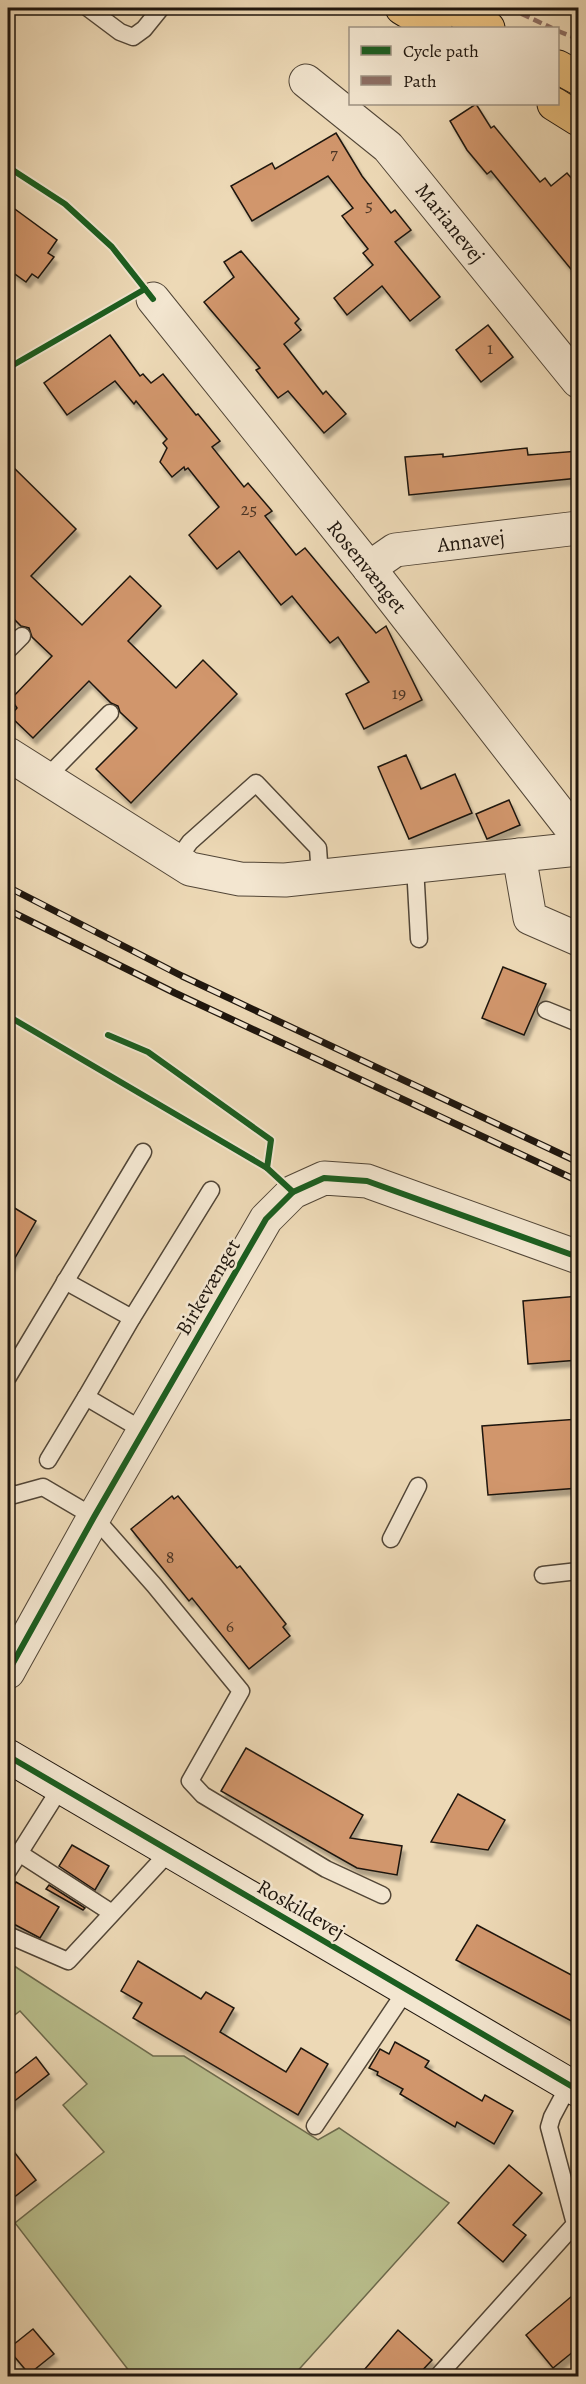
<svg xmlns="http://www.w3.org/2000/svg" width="586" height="2384" font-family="Alegreya,serif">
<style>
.green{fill:#b9bf8d;stroke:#6c6a4d;stroke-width:1.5}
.building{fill:#d1966c;stroke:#1e150d;stroke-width:1.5;filter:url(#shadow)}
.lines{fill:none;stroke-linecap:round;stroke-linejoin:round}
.lane-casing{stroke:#524637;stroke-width:19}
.street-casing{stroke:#524637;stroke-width:35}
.secondary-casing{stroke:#1e150d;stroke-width:35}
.primary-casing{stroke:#1e150d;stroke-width:35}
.lane{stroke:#f3e6d0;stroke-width:16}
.street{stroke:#f3e6d0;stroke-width:33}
.secondary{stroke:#f3e6d0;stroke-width:33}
.primary{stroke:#e6bc7b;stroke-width:33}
.rail-casing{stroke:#1e150d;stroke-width:7}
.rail{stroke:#f3e6d0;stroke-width:4.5;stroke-dasharray:14;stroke-linecap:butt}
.quiet{stroke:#8d6e63;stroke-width:4.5;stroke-dasharray:9 4.5;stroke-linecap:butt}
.cycleway-casing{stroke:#f3e6d0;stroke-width:10}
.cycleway{stroke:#1b5e20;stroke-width:6}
.labels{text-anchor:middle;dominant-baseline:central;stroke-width:5;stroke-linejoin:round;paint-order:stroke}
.number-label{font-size:18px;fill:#4b3525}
.street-label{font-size:21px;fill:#1e150d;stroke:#f3e6d0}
</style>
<defs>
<filter id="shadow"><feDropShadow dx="3.5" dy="6" stdDeviation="1.5" flood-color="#0004"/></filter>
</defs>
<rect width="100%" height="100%" fill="#edd9b6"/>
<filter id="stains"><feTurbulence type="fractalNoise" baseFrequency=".00333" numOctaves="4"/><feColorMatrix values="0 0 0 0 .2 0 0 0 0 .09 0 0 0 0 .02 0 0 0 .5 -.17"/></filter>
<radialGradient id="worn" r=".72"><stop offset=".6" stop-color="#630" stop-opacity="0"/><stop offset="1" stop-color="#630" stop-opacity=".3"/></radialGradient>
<path class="green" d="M 8,1962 L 153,2056 L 184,2056 L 318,2140 L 339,2128 L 449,2203 L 293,2376 L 133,2376 L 15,2223 L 104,2152 L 63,2105 L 87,2084 L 20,2011 L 8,2020 Z"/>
<g class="building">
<path d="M 476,104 L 491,128 L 494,126 L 540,182 L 545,178 L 551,186 L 567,173 L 579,187 L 579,279 L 491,171 L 487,174 L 467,150 L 450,121 Z"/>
<path d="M 336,133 L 362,176 L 391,213 L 395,210 L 411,230 L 395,242 L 440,297 L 410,321 L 382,286 L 347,315 L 334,298 L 373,265 L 363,253 L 368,249 L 342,216 L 353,208 L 328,176 L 252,221 L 231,186 L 272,163 L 275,169 Z"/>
<path d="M 8,204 L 57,240 L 48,253 L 54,257 L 38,278 L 32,274 L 26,282 L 8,269 Z"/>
<path d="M 241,251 L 299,319 L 295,323 L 301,330 L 284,344 L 323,394 L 326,391 L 346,414 L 324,433 L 288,391 L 278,398 L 256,370 L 260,368 L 204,302 L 234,277 L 224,262 Z"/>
<path d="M 488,325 L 513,357 L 481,382 L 456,350 Z"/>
<path d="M 110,335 L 140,376 L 143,374 L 151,383 L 163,374 L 196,415 L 198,414 L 220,441 L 212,447 L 244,487 L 248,483 L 272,511 L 265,516 L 296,555 L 305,548 L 376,633 L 386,626 L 422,700 L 364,729 L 346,694 L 369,682 L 338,637 L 330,643 L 292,596 L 281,605 L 239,551 L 217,569 L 189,535 L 219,507 L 188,468 L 185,470 L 184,467 L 172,477 L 160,462 L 167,448 L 163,443 L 167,439 L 136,401 L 134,404 L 115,381 L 67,415 L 44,383 Z"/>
<path d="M 527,448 L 528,455 L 579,451 L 579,478 L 409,495 L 405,457 L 443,454 L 443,457 Z"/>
<path d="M 8,462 L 76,529 L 31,576 L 82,625 L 130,576 L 161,606 L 128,641 L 176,688 L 203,660 L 237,694 L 131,803 L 96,769 L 137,728 L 120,712 L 118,706 L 111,703 L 89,681 L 33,738 L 10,716 L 17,708 L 11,699 L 52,656 L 32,637 L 29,628 L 21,626 L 8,613 Z"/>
<path d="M 406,755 L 421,789 L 455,774 L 472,813 L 409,839 L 378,767 Z"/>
<path d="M 509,800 L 520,825 L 487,839 L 476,814 Z"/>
<path d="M 503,967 L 546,984 L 524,1035 L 482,1018 Z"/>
<path d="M 8,1204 L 36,1221 L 8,1270 Z"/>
<path d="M 579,1296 L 579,1360 L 528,1364 L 523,1301 Z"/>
<path d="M 579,1419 L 579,1488 L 488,1495 L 482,1426 Z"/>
<path d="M 172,1496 L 174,1499 L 178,1496 L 237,1568 L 240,1566 L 286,1624 L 283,1627 L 290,1636 L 249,1669 L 192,1598 L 189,1601 L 131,1529 Z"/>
<path d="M 246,1748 L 363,1815 L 350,1838 L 402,1846 L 397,1875 L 357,1868 L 221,1791 Z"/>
<path d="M 458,1794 L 505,1820 L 488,1850 L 431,1842 Z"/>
<path d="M 72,1845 L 109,1866 L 95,1890 L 59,1866 Z"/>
<path d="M 16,1882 L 59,1907 L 40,1938 L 8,1921 L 8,1896 Z"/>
<path d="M 49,1885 L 85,1908 L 83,1910 L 46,1889 Z"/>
<path d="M 477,1925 L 579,1979 L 579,2025 L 456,1960 Z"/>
<path d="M 138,1961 L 201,1999 L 206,1992 L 234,2008 L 220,2032 L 286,2072 L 301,2048 L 328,2064 L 298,2115 L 133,2018 L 142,2003 L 121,1991 Z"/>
<path d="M 395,2042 L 429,2061 L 425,2067 L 482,2101 L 485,2095 L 513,2111 L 494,2144 L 457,2122 L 455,2127 L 400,2094 L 403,2089 L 377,2075 L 378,2072 L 369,2068 L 380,2049 L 389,2054 Z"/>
<path d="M 36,2057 L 49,2074 L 8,2106 L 8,2079 Z"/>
<path d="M 8,2144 L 36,2180 L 8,2202 Z"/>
<path d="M 509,2165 L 542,2193 L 513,2225 L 526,2235 L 503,2262 L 458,2223 Z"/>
<path d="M 579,2290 L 579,2347 L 553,2368 L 526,2335 Z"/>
<path d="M 33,2329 L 54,2354 L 29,2374 L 8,2349 Z"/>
<path d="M 398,2330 L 432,2360 L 417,2376 L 359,2376 Z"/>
</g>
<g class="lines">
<defs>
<g id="lane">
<path d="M 88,8 L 120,32 L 133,37 L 144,29 L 161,8"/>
<path d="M 8,650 L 22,636"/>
<path d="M 46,778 L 110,713"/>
<path d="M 177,860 L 190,842 L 256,783 L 318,848 L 320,876"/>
<path d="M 415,866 L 419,939"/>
<path d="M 546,1010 L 578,1023"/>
<path d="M 65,1281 L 132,1318"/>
<path d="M 8,1377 L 143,1152"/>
<path d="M 144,1431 L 86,1397 L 132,1318 L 211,1190"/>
<path d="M 48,1460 L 86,1397"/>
<path d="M 8,1491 L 14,1495 L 43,1487 L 94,1517 L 154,1585 L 241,1691 L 190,1781 L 203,1795 L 326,1869 L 382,1895"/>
<path d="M 391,1539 L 418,1486"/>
<path d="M 543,1575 L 578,1571"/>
<path d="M 19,1853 L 112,1913"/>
<path d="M 8,1871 L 61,1787"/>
<path d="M 8,1935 L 68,1961 L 170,1851"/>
<path d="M 315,2126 L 407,1989"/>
<path d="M 438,2376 L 575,2224 L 549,2127 L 552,2117 L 569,2085"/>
</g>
<g id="street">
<path d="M 306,81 L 388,147 L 578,381"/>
<path d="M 153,299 L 369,568 L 578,837"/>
<path d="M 369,568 L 395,550 L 578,528"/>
<path d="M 8,754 L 190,869 L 240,879 L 285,880 L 578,849"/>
<path d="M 519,855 L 530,918 L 578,939"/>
<path d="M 8,1672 L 94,1517 L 266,1219 L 293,1192 L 324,1178 L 367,1181 L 578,1257"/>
</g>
<path id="secondary" d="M 8,1756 L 578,2090"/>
<g id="primary">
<path d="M 402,8 L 435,28"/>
<path d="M 453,8 L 488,28"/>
<path d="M 558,67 L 578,78"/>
<path d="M 554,104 L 578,119"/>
</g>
</defs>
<use href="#lane" class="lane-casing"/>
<use href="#street" class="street-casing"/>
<use href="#secondary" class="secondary-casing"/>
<use href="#primary" class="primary-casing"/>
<use href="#lane" class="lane"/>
<use href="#street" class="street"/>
<use href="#secondary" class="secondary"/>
<use href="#primary" class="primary"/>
<defs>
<g id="rail">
<path d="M 8,887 L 182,976 L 578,1162"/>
<path d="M 8,910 L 175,993 L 578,1181"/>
</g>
</defs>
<use href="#rail" class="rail-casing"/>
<use href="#rail" class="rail"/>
<g class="quiet">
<path d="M 509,8 L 552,28"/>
<path d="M 558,31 L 578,39"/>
</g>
<defs>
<g id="cycleway">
<path d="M 8,167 L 65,204 L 112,247 L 153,299"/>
<path d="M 8,368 L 145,289"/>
<path d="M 8,1016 L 267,1168 L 293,1192"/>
<path d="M 108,1035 L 148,1052 L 271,1140 L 267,1168"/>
<path d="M 8,1672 L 94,1517 L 266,1219 L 293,1192 L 324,1178 L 367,1181 L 578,1257"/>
<path d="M 8,1756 L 578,2090"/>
</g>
</defs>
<use href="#cycleway" class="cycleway-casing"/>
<use href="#cycleway" class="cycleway"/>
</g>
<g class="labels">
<g class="number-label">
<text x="334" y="153">7</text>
<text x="369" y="205">5</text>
<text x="490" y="348">1</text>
<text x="249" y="509">25</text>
<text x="399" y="693">19</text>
<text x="170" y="1557">8</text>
<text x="230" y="1626">6</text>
</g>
<g class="street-label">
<text transform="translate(450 223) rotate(51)">Marianevej</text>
<text transform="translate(471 541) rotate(-7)">Annavej</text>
<text transform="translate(367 567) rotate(51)">Rosenvænget</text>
<text transform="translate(208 1287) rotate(-60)">Birkevænget</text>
<text transform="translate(301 1909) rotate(30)">Roskildevej</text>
</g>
</g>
<rect width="586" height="2384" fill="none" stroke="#edd9b6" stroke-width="30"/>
<rect x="9" y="9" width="568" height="2366" fill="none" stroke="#1e150d" stroke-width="3"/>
<rect x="15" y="15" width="556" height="2354" fill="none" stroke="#1e150d" stroke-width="1.5"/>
<rect x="349" y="27" width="210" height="78" fill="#f3e6d0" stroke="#9e9282" stroke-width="1.5"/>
<rect x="361" y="46" width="30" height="9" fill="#1b5e20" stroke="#9e9282" stroke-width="1.5"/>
<text x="403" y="57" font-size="18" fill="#1e150d">Cycle path</text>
<rect x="361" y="76" width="30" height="9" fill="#8d6e63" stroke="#9e9282" stroke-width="1.5"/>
<text x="403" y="87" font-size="18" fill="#1e150d">Path</text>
<rect width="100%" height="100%" filter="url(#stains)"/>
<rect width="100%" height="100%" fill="url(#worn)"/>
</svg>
